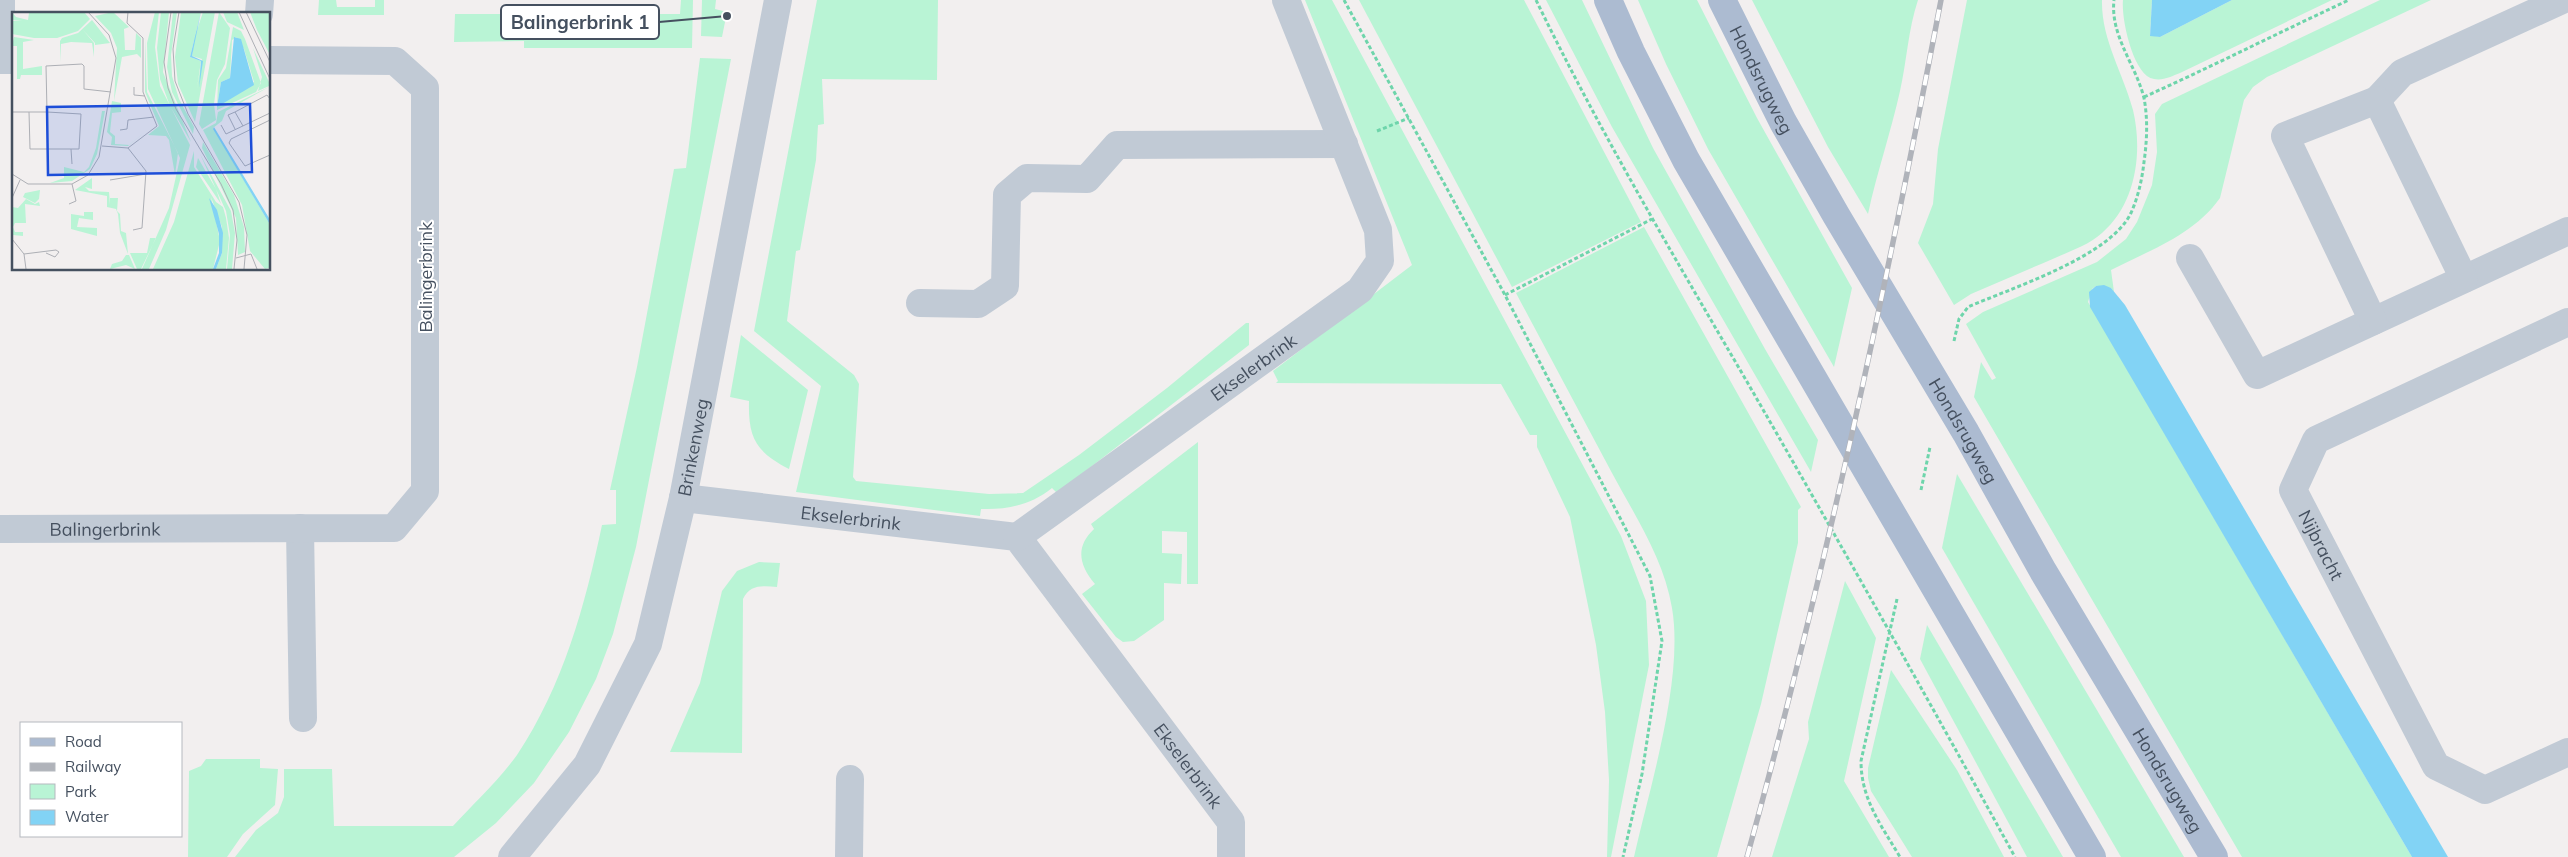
<svg xmlns="http://www.w3.org/2000/svg" width="2568" height="857" font-family="Mulish,sans-serif">
<style>
.green{fill:#b9f4d5}
.water{fill:#82d3f5}
.lines{fill:none;stroke-linecap:round;stroke-linejoin:round}
.path{stroke:#6ed5ab;stroke-width:3;stroke-dasharray:4 2.5;stroke-linecap:butt}
.minor{stroke:#c1cad5;stroke-width:28}
.major{stroke:#acbbd1;stroke-width:28}
.rail-casing{stroke:#b0b3ba;stroke-width:5.5}
.rail{stroke:#fff;stroke-width:4;stroke-dasharray:11;stroke-linecap:butt}
.labels{text-anchor:middle;dominant-baseline:central;stroke-width:4;stroke-linejoin:round;paint-order:stroke}
.street-label{font-size:18px;fill:#45505f;stroke:#fff}
.inset-road{fill:none;stroke:#adafb5;stroke-width:1}
.view{fill:#1d4ed8;fill-opacity:0.15;stroke:#1d4ed8;stroke-width:2.5}
.inset-edge{fill:none;stroke:#45505f;stroke-width:2.5}
.leader{fill:none;stroke:#45505f;stroke-width:2}
.callout-dot{fill:#45505f;stroke:#fff;stroke-width:2}
.callout{fill:#fff;stroke:#45505f;stroke-width:2}
.callout-label{font-size:19px;text-anchor:middle;font-weight:bold;fill:#45505f}
</style>
<rect width="100%" height="100%" fill="#f2efef"/>
<g class="green">
<path d="M 319,0 L 336,0 L 337,7 L 375,7 L 375,0 L 384,0 L 384,15 L 318,15 Z"/>
<path d="M 681,0 L 693,0 L 692,48 L 524,48 L 524,41 L 454,42 L 455,14 L 680,14 Z"/>
<path d="M 702,0 L 716,0 L 715,9 L 727,12 L 722,37 L 701,36 Z"/>
<path d="M 817,0 L 938,0 L 937,80 L 822,79 L 824,124 L 818,125 L 816,160 L 800,250 L 796,251 L 787,321 L 854,375 L 859,384 L 853,477 L 856,481 L 989,494 L 1023,493 L 1079,455 L 1167,388 L 1246,323 L 1249,323 L 1249,345 L 1057,493 L 1052,488 C 1031,505 1007,510 981,509 L 980,516 L 796,492 L 821,386 L 754,331 Z"/>
<path d="M 1305,0 L 1332,0 L 1621,536 L 1646,601 L 1649,665 L 1611,857 L 1607,857 L 1609,780 L 1605,712 L 1596,645 L 1570,517 L 1537,447 L 1537,435 L 1530,435 L 1501,384 L 1276,383 L 1278,381 L 1273,371 L 1412,265 Z"/>
<path d="M 1359,0 L 1524,0 L 1641,222 L 1512,287 Z"/>
<path d="M 1546,0 L 1582,0 L 1653,148 L 1765,349 L 1818,440 L 1811,472 L 1612,127 Z"/>
<path d="M 1638,0 L 1697,0 L 1757,118 L 1852,288 L 1834,367 L 1708,149 L 1666,64 Z"/>
<path d="M 1752,0 L 1918,0 C 1908,30 1907,60 1900,91 C 1891,132 1877,172 1868,214 L 1828,147 Z"/>
<path d="M 1967,0 L 2102,0 C 2101,39 2123,73 2133,110 C 2143,152 2136,204 2102,233 C 2089,245 2070,251 2055,258 C 2027,270 1999,282 1971,294 L 1954,305 L 1918,243 L 1933,204 L 1938,149 Z"/>
<path d="M 2123,0 L 2152,0 L 2150,35 L 2160,37 L 2232,0 L 2332,0 L 2180,73 C 2172,76 2163,81 2154,79 C 2133,76 2121,18 2123,0 Z"/>
<path d="M 2380,0 L 2431,0 L 2267,77 L 2253,87 L 2244,100 L 2220,198 C 2194,235 2150,250 2111,270 L 2114,292 L 2111,288 L 2096,286 L 2092,289 L 2088,302 L 2412,857 L 2242,857 L 1974,397 L 1981,362 L 1992,380 L 1996,378 L 1966,324 L 1983,312 L 2097,262 L 2126,239 L 2137,222 L 2152,185 L 2157,152 L 2155,114 L 2162,104 Z"/>
<path d="M 700,58 L 731,59 L 636,547 L 613,634 L 596,679 L 569,732 L 534,783 L 496,823 L 454,857 L 235,857 L 256,830 L 278,813 L 284,797 L 284,769 L 332,769 L 334,826 L 453,826 C 474,803 499,780 517,755 C 563,686 585,606 602,525 L 616,524 L 616,490 L 610,490 L 637,367 L 674,169 L 686,168 Z"/>
<path d="M 1644,227 L 1801,507 L 1798,510 L 1798,543 L 1761,704 L 1717,857 L 1634,857 C 1650,786 1684,679 1672,608 C 1664,559 1635,516 1612,473 C 1580,413 1548,353 1516,293 Z"/>
<path d="M 741,335 L 808,390 L 789,469 C 756,452 748,438 749,401 L 730,397 Z"/>
<path d="M 1198,442 L 1198,584 L 1187,584 L 1187,532 L 1162,531 L 1162,553 L 1182,554 L 1181,584 L 1164,583 L 1164,620 L 1134,641 L 1123,642 L 1116,637 L 1082,594 L 1095,584 C 1079,565 1075,547 1094,529 L 1091,524 Z"/>
<path d="M 1957,474 L 2184,857 L 2121,857 L 1942,548 Z"/>
<path d="M 759,562 L 780,563 L 777,587 C 763,586 750,584 743,599 L 742,753 L 670,752 L 700,683 L 722,591 L 737,571 Z"/>
<path d="M 1845,581 L 1876,638 L 1844,781 L 1889,857 L 1772,857 L 1809,739 L 1808,722 Z"/>
<path d="M 1927,625 L 2063,857 L 2027,857 L 1920,659 Z"/>
<path d="M 1891,670 L 1957,770 L 2004,857 L 1912,857 L 1871,791 L 1868,778 L 1868,768 Z"/>
<path d="M 206,759 L 260,759 L 260,768 L 278,769 L 275,805 L 243,834 L 227,857 L 188,857 L 189,771 L 201,766 Z"/>
</g>
<g class="water">
<path d="M 2152,0 L 2232,0 L 2160,37 L 2150,36 Z"/>
<path d="M 2104,285 L 2111,288 L 2125,305 L 2448,857 L 2412,857 L 2090,307 L 2089,292 L 2096,286 Z"/>
</g>
<g class="lines">
<g class="path">
<path d="M 1344,0 L 1505,295 L 1650,576 L 1662,641 L 1642,774 L 1623,857"/>
<path d="M 1536,0 C 1599,130 1673,255 1746,380 C 1837,538 1927,697 2015,857"/>
<path d="M 2144,97 C 2213,66 2280,32 2349,0"/>
<path d="M 1377,131 L 1409,118"/>
<path d="M 1505,295 L 1652,219"/>
<path d="M 1954,341 L 1959,319 L 1968,307 C 2011,288 2110,257 2131,213 C 2138,197 2142,180 2144,162 C 2147,141 2148,119 2144,98 C 2136,65 2110,36 2114,0"/>
<path d="M 1921,490 L 1930,447"/>
<path d="M 1897,599 L 1861,761 C 1861,799 1881,825 1900,857"/>
</g>
<g class="minor">
<path d="M 1,0 L 1,60 L 14,60"/>
<path d="M 259,14 L 260,0"/>
<path d="M 2377,100 L 2402,73 L 2562,0"/>
<path d="M 2190,258 L 2257,375 L 2568,231"/>
<path d="M 920,303 L 978,304 L 1005,286 L 1007,195 L 1027,178 L 1087,179 L 1117,145 L 1344,144"/>
<path d="M 2373,321 L 2285,136 L 2377,100 L 2464,279"/>
<path id="s1" d="M 2568,322 L 2316,440 L 2293,490 L 2436,766 L 2485,790 L 2568,752"/>
<path id="s2" d="M 683,498 L 1017,537 L 1231,822 L 1231,857"/>
<path d="M 300,528 L 303,718"/>
<path id="s3" d="M 0,529 L 394,528 L 425,491 L 425,88 L 395,61 L 269,60"/>
<path id="s4" d="M 1017,537 L 1360,290 L 1380,261 L 1378,230 L 1286,0"/>
<path id="s5" d="M 512,857 L 587,765 L 648,644 L 683,498 L 778,0"/>
<path d="M 849,857 L 850,779"/>
</g>
<g class="major">
<path d="M 1608,0 L 1631,52 L 1686,160 L 2092,857"/>
<path id="s6" d="M 1722,0 L 1783,122 L 1836,215 L 1966,433 L 2043,571 L 2214,857"/>
</g>
<defs>
<path id="rail" d="M 1747,857 C 1825,575 1886,288 1941,0"/>
</defs>
<use href="#rail" class="rail-casing"/>
<use href="#rail" class="rail"/>
</g>
<g class="labels">
<g class="street-label">
<text stroke="none"><textPath href="#s6" startOffset="89">Hondsrugweg</textPath></text>
<text transform="translate(425 277) rotate(-90)">Balingerbrink</text>
<text stroke="none"><textPath href="#s4" startOffset="291">Ekselerbrink</textPath></text>
<text stroke="none"><textPath href="#s6" startOffset="494">Hondsrugweg</textPath></text>
<text stroke="none"><textPath href="#s5" startOffset="456">Brinkenweg</textPath></text>
<text stroke="none"><textPath href="#s2" startOffset="169">Ekselerbrink</textPath></text>
<text stroke="none"><textPath href="#s3" startOffset="105">Balingerbrink</textPath></text>
<text stroke="none"><textPath href="#s1" startOffset="395">Nijbracht</textPath></text>
<text stroke="none"><textPath href="#s2" startOffset="622">Ekselerbrink</textPath></text>
<text stroke="none"><textPath href="#s6" startOffset="899">Hondsrugweg</textPath></text>
</g>
</g>
<g transform="translate(12 12)">
<rect width="258" height="258" fill="#f2efef"/>
<path d="M 0,0 L 4,5 L 16,8 L 17,1 L 72,0 L 78,7 L 66,19 L 45,26 L 22,26 L 0,22 L 0,9 L 10,8 L 0,8 ZM 101,0 L 117,15 L 112,17 L 113,38 L 123,38 L 124,21 L 129,26 L 129,46 L 125,42 L 110,45 L 102,89 L 105,36 L 99,21 L 83,4 ZM 143,0 L 147,0 L 143,35 L 148,74 L 178,133 L 154,218 L 137,257 L 130,257 L 157,196 L 168,146 L 136,77 L 135,31 ZM 149,0 L 157,0 L 151,60 L 179,130 L 158,94 L 148,67 L 145,36 ZM 161,0 L 165,0 L 159,43 L 160,64 L 167,87 L 182,115 L 181,122 L 160,80 L 155,55 ZM 169,0 L 189,0 L 178,45 L 189,49 L 185,76 L 190,47 L 180,44 L 183,24 L 191,0 L 203,0 L 183,110 L 166,72 L 163,45 ZM 207,0 L 218,16 L 213,52 L 205,68 L 202,92 L 204,108 L 190,117 L 187,112 ZM 211,0 L 225,0 L 232,18 L 215,10 ZM 238,0 L 257,0 L 257,41 L 245,18 ZM 80,8 L 98,31 L 83,33 L 83,31 L 71,18 L 82,31 L 82,45 L 80,31 L 59,30 L 49,32 L 48,50 L 48,29 L 50,26 L 66,21 ZM 221,15 L 229,19 L 233,27 L 249,71 L 244,80 L 205,98 L 206,68 L 214,56 ZM 224,25 L 232,37 L 242,70 L 205,95 L 209,70 L 218,66 L 220,28 ZM 2,25 L 22,28 L 11,30 L 11,57 L 30,54 L 30,63 L 9,63 L 8,67 L 5,67 L 5,34 L 0,34 ZM 133,26 L 135,80 L 166,141 L 163,163 L 157,128 L 154,124 L 136,123 L 147,114 L 133,80 ZM 241,36 L 257,70 L 257,74 L 246,79 L 250,65 ZM 257,75 L 214,99 L 210,109 L 201,116 L 257,211 L 257,256 L 253,257 L 238,239 L 230,193 L 191,118 L 204,111 L 206,100 ZM 100,89 L 109,91 L 109,100 L 100,101 L 98,120 L 103,124 L 103,132 L 117,133 L 134,119 L 116,134 L 99,133 L 100,125 L 95,120 ZM 90,99 L 93,99 L 85,142 L 78,157 L 60,169 L 38,171 L 52,166 L 52,155 L 72,160 L 77,155 L 84,136 ZM 191,130 L 222,183 L 232,215 L 233,240 L 226,243 L 224,206 L 190,136 ZM 182,139 L 182,155 L 204,190 L 211,195 L 214,206 L 217,226 L 214,257 L 204,257 L 210,241 L 210,215 L 199,185 L 208,229 L 201,257 L 141,257 L 162,210 ZM 188,142 L 219,199 L 223,221 L 220,257 L 215,257 L 218,223 L 214,199 ZM 186,146 L 204,177 L 209,192 L 184,155 ZM 80,166 L 80,177 L 73,175 L 77,179 L 97,180 L 98,193 L 98,186 L 106,186 L 105,199 L 108,202 L 109,219 L 114,221 L 116,242 L 108,221 L 106,202 L 104,197 L 95,195 L 95,184 L 63,178 ZM 28,178 L 27,187 L 23,191 L 11,185 L 13,181 ZM 14,187 L 23,192 L 27,190 L 28,194 L 13,192 L 14,211 L 3,211 L 1,215 L 3,220 L 11,220 L 11,224 L 1,223 L 0,195 L 6,196 ZM 72,200 L 81,200 L 81,208 L 67,206 L 65,215 L 85,216 L 85,224 L 59,217 L 59,202 L 72,204 ZM 138,226 L 144,226 L 129,257 L 125,257 L 118,241 L 135,241 ZM 114,243 L 117,243 L 123,257 L 114,253 L 98,257 L 100,252 L 110,249 Z" fill="#b9f4d5" fill-rule="evenodd"/>
<path d="M 189,0 L 180,44 L 191,49 L 187,76 L 189,49 L 178,45 ZM 222,25 L 229,27 L 242,73 L 205,95 L 209,70 L 218,66 ZM 202,115 L 257,206 L 257,211 L 201,117 ZM 197,186 L 205,198 L 211,221 L 210,241 L 204,257 L 201,257 L 207,241 L 207,222 Z" fill="#82d3f5"/>
<path class="inset-road" d="M 159,0 L 152,50 L 156,76 L 164,97 L 209,172 L 221,198 L 225,228 L 222,257M 167,0 L 161,37 L 163,69 L 176,102 L 227,190 L 235,223 L 232,257M 227,0 L 258,67M 234,0 L 258,50M 122,75 L 122,83 L 133,84M 0,100 L 17,100 L 18,137 L 67,137 L 69,102 L 35,100 L 34,54 L 70,52 L 72,54 L 72,77 L 99,80M 17,100 L 35,100M 223,100 L 255,83 L 258,87M 258,108 L 219,127 L 217,131 L 233,154 L 258,143M 209,113 L 214,122 L 258,101M 223,117 L 216,103 L 223,100 L 231,114M 108,118 L 115,117 L 116,108 L 142,105M 90,134 L 116,136 L 134,159 L 130,216 L 121,218M 116,136 L 145,114 L 131,80 L 131,26 L 115,11 L 116,0M 59,137 L 60,152M 0,162 L 16,172 L 60,172 L 76,163 L 87,145 L 104,46 L 97,23 L 76,0M 98,168 L 134,162M 0,186 L 8,168M 57,192 L 64,189 L 60,172M 0,227 L 12,242 L 14,257M 12,242 L 44,238 L 47,240 L 43,245 L 34,241M 224,246 L 239,242 L 245,257"/>
<path class="view" d="M 238,92 L 240,160 L 36,163 L 35,95 Z"/>
<rect width="258" height="258" class="inset-edge"/>
</g>
<path class="leader" d="M727 16L659 22"/>
<circle class="callout-dot" cx="727" cy="16" r="5"/>
<rect class="callout" x="501" y="5" width="158" height="34" rx="5"/>
<g class="callout-label">
<text x="580" y="29">Balingerbrink 1</text>
</g>
<rect x="20" y="722" width="162" height="115" fill="#ffffff" stroke="#b5b9bf"/>
<rect x="30" y="738" width="25" height="8" fill="#acbbd1" stroke="#b5b9bf"/>
<text x="65" y="747" font-size="15" fill="#45505f">Road</text>
<rect x="30" y="763" width="25" height="8" fill="#b0b3ba" stroke="#b5b9bf"/>
<text x="65" y="772" font-size="15" fill="#45505f">Railway</text>
<rect x="30" y="784" width="25" height="15" fill="#b9f4d5" stroke="#b5b9bf"/>
<text x="65" y="797" font-size="15" fill="#45505f">Park</text>
<rect x="30" y="810" width="25" height="15" fill="#82d3f5" stroke="#b5b9bf"/>
<text x="65" y="822" font-size="15" fill="#45505f">Water</text>
</svg>
